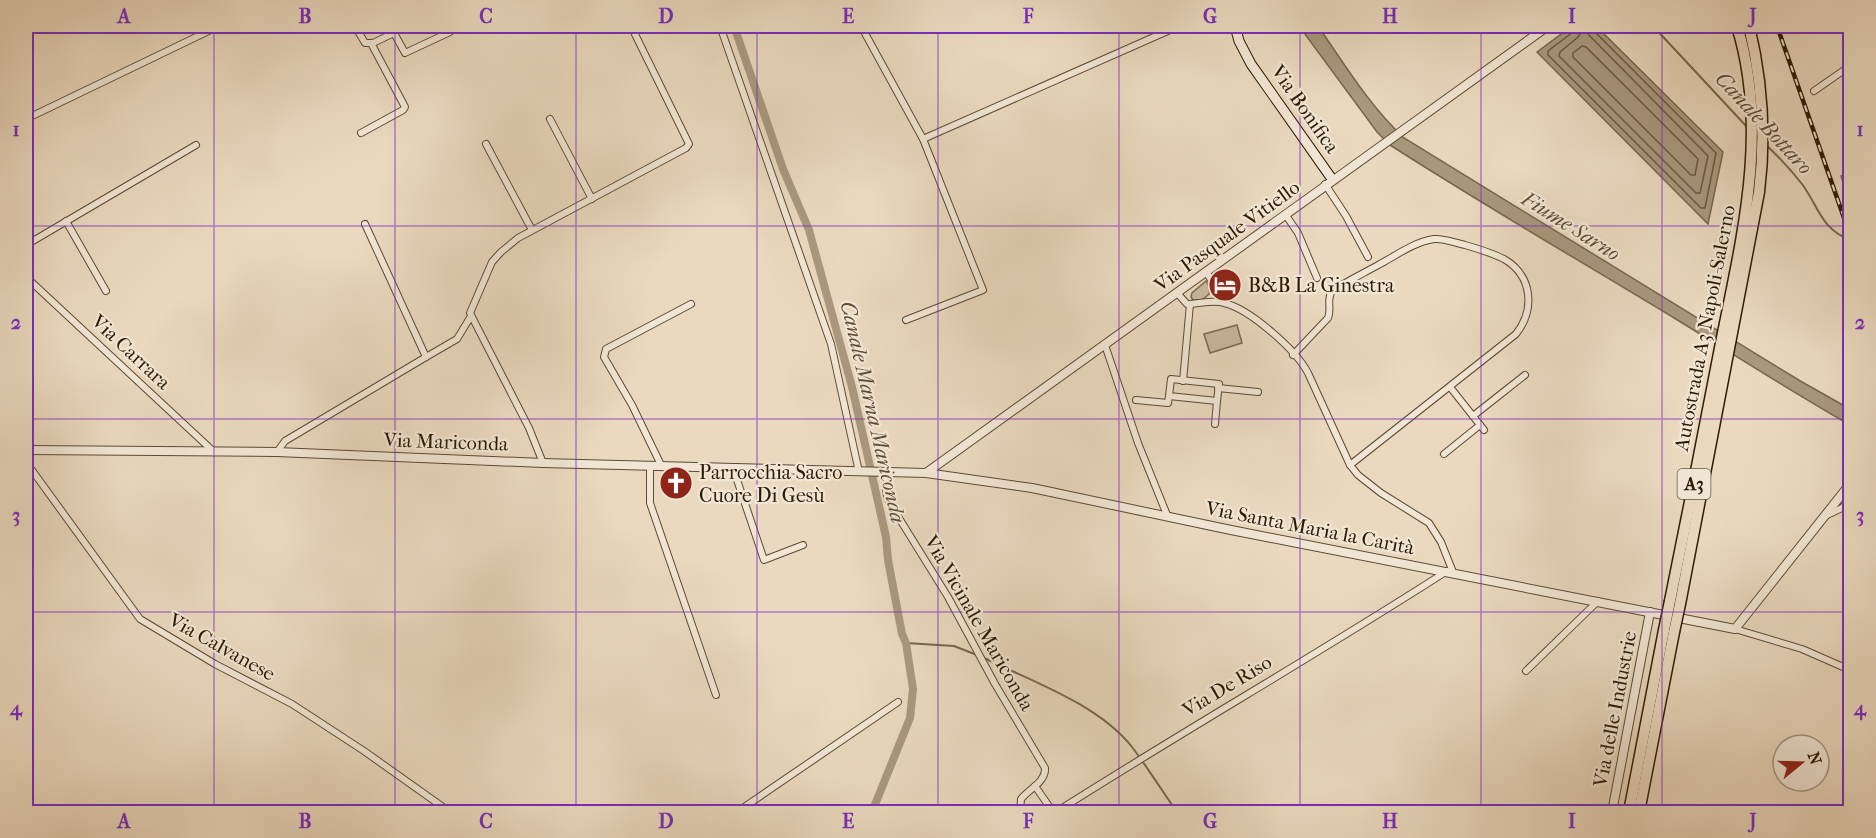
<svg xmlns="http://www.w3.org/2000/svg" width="1876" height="838" font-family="'IM FELL French Canon',serif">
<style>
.green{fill:#cab99f;stroke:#7b6a51;stroke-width:1.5}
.water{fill:#a9987f;stroke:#77664d;stroke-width:1.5}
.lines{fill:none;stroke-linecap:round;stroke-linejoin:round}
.shore{stroke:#6a5941;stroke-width:1.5}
.stream{stroke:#77664d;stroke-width:2}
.canal{stroke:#a9987f;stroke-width:8}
.minor-casing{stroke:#5c4a32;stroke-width:8}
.tertiary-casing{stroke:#5c4a32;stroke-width:10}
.secondary-casing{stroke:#2c1a03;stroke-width:11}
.motorway-casing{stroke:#2c1a03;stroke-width:13}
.minor{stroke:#f1e6d5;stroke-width:6}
.tertiary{stroke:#f1e6d5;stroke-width:8}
.secondary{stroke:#f1e6d5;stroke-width:9}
.motorway{stroke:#ead9bf;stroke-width:10}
.rail-casing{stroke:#2c1a03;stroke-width:4.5}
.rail{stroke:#f1e6d5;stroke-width:2;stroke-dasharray:7;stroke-linecap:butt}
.motorway-bridge-casing{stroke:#2c1a03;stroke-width:13;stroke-linecap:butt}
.motorway-bridge{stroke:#ead9bf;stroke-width:10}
.grid{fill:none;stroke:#7b2cbf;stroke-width:1.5;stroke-opacity:0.55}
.labels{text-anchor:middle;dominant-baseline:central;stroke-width:4.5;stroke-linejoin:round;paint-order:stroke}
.shield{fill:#f1e6d5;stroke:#675742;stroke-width:1.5}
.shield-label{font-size:18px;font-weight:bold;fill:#2c1a03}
.street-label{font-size:20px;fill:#2c1a03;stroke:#f1e6d5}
.poi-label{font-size:20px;fill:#2c1a03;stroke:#f1e6d5;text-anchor:start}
.water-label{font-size:21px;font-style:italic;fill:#5e4c35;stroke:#f1e6d5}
.neatline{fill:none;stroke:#7b2cbf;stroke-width:2}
.grid-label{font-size:20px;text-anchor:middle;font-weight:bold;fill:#7b2cbf}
</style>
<rect width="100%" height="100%" fill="#ead9bf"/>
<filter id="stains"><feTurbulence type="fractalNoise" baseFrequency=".00333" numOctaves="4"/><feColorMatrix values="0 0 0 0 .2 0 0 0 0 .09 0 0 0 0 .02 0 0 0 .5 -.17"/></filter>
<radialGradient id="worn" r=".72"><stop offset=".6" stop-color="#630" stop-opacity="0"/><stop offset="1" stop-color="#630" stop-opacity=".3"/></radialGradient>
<g class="green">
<path d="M 1850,170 L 1850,205 L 1841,176 Z"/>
<path d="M 1206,281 L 1210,289 L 1209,294 L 1202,300 L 1193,300 L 1191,297 L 1192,293 Z"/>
<path d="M 1237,325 L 1242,343 L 1210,353 L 1204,334 Z"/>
</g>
<g class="water">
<path d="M 1299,26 L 1318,26 C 1345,65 1369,105 1404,138 L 1802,382 L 1850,409 L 1850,425 C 1792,392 1736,356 1679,321 C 1582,262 1485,206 1390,145 L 1377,132 Z"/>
<path d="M 1572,26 L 1596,26 L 1723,152 L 1708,224 L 1537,52 Z"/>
</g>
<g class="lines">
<g class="shore">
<path d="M 1575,26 L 1573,32 L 1548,51 L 1548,55 L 1701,208 L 1705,208 L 1716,153 L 1595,32 L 1593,26"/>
<path d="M 1582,32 L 1586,32 L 1708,156 L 1700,193 L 1696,193 L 1559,56 L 1560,52 L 1577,38 Z"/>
<path d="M 1582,46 L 1586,47 L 1698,159 L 1695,175 L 1691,175 L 1573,57 L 1573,53 Z"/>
</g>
<g class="stream">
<path d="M 1653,26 L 1747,127"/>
<path d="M 1766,145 C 1779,157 1791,170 1802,184 C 1819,207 1821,229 1850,240"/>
<path d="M 906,643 L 954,646 L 977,655"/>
<path d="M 982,657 C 1031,681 1098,704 1132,747 C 1148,768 1162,791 1177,812"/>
</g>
<path class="canal" d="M 734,26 L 783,169 L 809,230 L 852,387 L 886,537 L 888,560 L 902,634 L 906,643 L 913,689 L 910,718 L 872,812"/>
<defs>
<g id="minor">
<path d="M 355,26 L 365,43 L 373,43 L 394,33 L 405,53 L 450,32"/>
<path d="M 720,26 L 831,344 L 859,472"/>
<path d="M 861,26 L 923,139 L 983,290 L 906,320"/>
<path d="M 1802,28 L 1805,26"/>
<path d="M 1814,91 L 1850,66"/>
<path d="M 26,119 L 219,26"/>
<path d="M 550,119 L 592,199"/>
<path d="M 361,133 L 403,110 L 405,107 L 371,43"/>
<path d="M 923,139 L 1179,26"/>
<path d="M 486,144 L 532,230"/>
<path d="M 1325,184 L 1346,216 L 1368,257"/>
<path d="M 1285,214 L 1298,233 L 1317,278"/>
<path d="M 66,221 L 106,291"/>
<path d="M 26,245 L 196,145"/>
<path d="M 1206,272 L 1226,302"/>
<path d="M 26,277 L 214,452"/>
<path d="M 1178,294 L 1187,304 C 1200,304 1212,299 1224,303 C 1250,309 1296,350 1308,373 L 1350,465 L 1358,475 L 1381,493 L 1429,523 L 1441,542 L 1453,572"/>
<path d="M 1105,345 L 1138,443 L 1167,515"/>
<path d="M 1293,355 L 1328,318 C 1332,309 1326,300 1332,291 C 1347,281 1364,273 1380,264 C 1397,255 1414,242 1434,239 C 1444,238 1455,243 1465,245 C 1479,249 1492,253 1504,259 C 1533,276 1535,310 1516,334 L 1350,465"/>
<path d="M 426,357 L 457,339 L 471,316"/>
<path d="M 1171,379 L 1219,384 L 1217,401 L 1169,396 Z"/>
<path d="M 1183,381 L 1190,304"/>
<path d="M 1450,387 L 1484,430"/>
<path d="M 1218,388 L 1258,392"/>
<path d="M 1136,400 L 1168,403 L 1169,396"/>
<path d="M 1473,416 L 1525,375"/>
<path d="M 1215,424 L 1217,401"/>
<path d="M 277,452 L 285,441 L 426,357 L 365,224"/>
<path d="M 1444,454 L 1480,425"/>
<path d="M 26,462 L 140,619 L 215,664 L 292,704 L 364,751 L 450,812"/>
<path d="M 543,463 L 529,428 L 470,313 L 492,262 L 501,252 L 518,238 L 686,148 L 689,144 L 631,26"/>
<path d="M 650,465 L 650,503 L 716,695"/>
<path d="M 661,465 L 632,405 L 604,357 L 606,349 L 691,304"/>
<path d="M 733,468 L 764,560 L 803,545"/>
<path d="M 884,473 L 887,497 L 894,510 L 948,597 L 995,684 L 1045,768 C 1046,782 1029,789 1021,799 L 1020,812"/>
<path d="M 1825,516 L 1842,508 L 1850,500"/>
<path d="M 1735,629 L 1802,649 L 1850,670"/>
<path d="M 1526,671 L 1598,601"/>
<path d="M 1035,786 L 1053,812 L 1056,812 C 1185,730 1318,654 1447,571"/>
<path d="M 737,812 L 898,702"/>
</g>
<g id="tertiary">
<path d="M 26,450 L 277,452 L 543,463 L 926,473 L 1032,488 L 1231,530 L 1735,629 L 1850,484"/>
<path d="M 926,473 L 1548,26"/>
<path d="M 1612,812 L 1650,612"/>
</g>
<path id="secondary" d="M 1235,26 L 1239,41 L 1251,64 L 1332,179"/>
<g id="motorway">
<path d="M 1670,601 C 1687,517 1704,432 1720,348 C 1741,241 1770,133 1737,26"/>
<path d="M 1680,604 L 1759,192 C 1766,136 1762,80 1749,26"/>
<path d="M 1629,812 L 1664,630"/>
<path d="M 1639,812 L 1674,632"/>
</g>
</defs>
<use href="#minor" class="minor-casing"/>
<use href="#tertiary" class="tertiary-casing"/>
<use href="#secondary" class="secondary-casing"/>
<use href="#motorway" class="motorway-casing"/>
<use href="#minor" class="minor"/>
<use href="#tertiary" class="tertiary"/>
<use href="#secondary" class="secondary"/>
<use href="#motorway" class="motorway"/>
<defs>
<path id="rail" d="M 1777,26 L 1850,235"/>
</defs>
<use href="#rail" class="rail-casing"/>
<use href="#rail" class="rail"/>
<defs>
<g id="motorway-bridge">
<path d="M 1664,630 L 1670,601"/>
<path d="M 1674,632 L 1680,604"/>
</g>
</defs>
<use href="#motorway-bridge" class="motorway-bridge-casing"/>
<use href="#motorway-bridge" class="motorway-bridge"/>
</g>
<path class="grid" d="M 214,26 L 214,812M 395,26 L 395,812M 576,26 L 576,812M 757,26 L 757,812M 938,26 L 938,812M 1119,26 L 1119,812M 1300,26 L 1300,812M 1481,26 L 1481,812M 1662,26 L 1662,812M 26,226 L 1850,226M 26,419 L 1850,419M 26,612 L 1850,612"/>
<defs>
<symbol id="hotel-disc" viewBox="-11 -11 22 22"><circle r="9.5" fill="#8f2418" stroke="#f1e6d5"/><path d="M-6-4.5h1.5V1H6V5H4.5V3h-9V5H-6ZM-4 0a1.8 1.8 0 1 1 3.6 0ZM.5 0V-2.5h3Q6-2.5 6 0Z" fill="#fff"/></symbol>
<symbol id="church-disc" viewBox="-11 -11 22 22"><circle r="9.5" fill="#8f2418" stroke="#f1e6d5"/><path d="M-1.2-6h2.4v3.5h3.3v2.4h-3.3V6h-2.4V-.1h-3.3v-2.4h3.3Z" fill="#fff"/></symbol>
</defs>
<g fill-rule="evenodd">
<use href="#hotel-disc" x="1206" y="266" width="38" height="38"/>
<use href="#church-disc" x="657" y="464" width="38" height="38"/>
</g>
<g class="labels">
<rect class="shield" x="1677.5" y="469" width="33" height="30" rx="4.5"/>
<g class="shield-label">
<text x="1694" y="484">A3</text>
</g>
<g class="street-label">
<text transform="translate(1305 109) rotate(55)">Via Bonifica</text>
<text transform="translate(1227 236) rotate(-36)">Via Pasquale Vitiello</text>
<text transform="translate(1705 328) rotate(-79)">Autostrada A3 Napoli-Salerno</text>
<text transform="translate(131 352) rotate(43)">Via Carrara</text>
<text transform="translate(446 442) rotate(2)">Via Mariconda</text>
<text transform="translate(1310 528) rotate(11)">Via Santa Maria la Carità</text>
<text transform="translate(979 623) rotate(60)">Via Vicinale Mariconda</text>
<text transform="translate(222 647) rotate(29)">Via Calvanese</text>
<text transform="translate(1227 686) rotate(-31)">Via De Riso</text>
<text transform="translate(1615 709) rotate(-79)">Via delle Industrie</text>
</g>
<g class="poi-label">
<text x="1248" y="285">B&amp;B La Ginestra</text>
<text x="699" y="472">Parrocchia Sacro<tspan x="699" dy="23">Cuore Di Gesù</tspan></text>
</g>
<g class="water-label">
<text transform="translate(1764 123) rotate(47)">Canale Bottaro</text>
<text transform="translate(1571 226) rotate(32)">Fiume Sarno</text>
<text transform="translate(873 412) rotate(77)">Canale Marna Mariconda</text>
</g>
</g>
<rect width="1876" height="838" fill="none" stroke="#ead9bf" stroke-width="66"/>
<g transform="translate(1801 763) rotate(71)"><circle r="28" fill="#f1e6d5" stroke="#a29481" stroke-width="1.5"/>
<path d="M0-4.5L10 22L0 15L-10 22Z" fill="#8f2418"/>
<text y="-9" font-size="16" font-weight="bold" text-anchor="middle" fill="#2c1a03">N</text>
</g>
<rect x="33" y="33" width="1810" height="772" class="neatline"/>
<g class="grid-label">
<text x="124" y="23">A</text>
<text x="305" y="23">B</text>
<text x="486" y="23">C</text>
<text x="666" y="23">D</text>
<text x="848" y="23">E</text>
<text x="1028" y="23">F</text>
<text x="1210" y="23">G</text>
<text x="1390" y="23">H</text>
<text x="1572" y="23">I</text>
<text x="1753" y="23">J</text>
<text x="16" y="136">1</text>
<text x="1860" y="136">1</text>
<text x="16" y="329">2</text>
<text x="1860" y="329">2</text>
<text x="16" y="522">3</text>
<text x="1860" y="522">3</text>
<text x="16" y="715">4</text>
<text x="1860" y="715">4</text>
<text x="124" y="828">A</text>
<text x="305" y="828">B</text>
<text x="486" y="828">C</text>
<text x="666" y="828">D</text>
<text x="848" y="828">E</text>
<text x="1028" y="828">F</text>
<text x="1210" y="828">G</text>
<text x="1390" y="828">H</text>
<text x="1572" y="828">I</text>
<text x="1753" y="828">J</text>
</g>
<rect width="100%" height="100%" filter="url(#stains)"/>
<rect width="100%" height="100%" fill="url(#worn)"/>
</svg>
